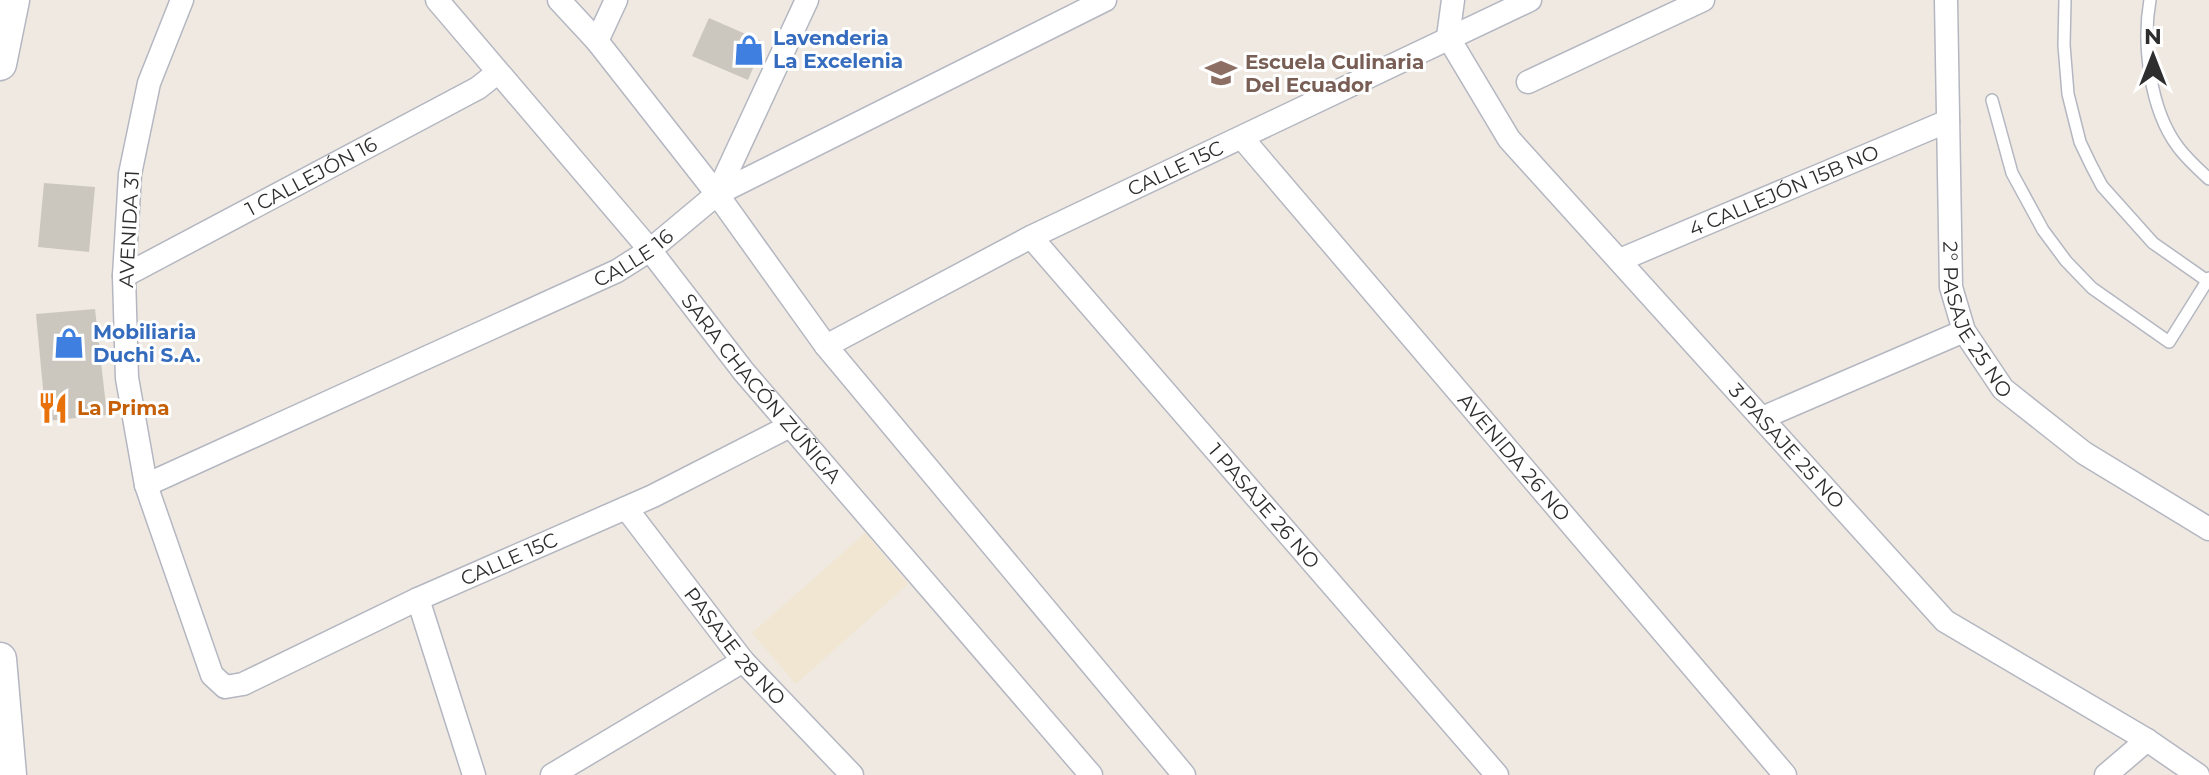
<svg xmlns="http://www.w3.org/2000/svg" width="2209" height="775" font-family="Montserrat,sans-serif">
<style>
.education{fill:#f0e6d1}
.building{fill:#cbc7bf}
.lines{fill:none;stroke-linecap:round;stroke-linejoin:round}
.lane-casing{stroke:#b4b7c1;stroke-width:14}
.street-casing{stroke:#b4b7c1;stroke-width:25}
.secondary-casing{stroke:#b4b7c1;stroke-width:35}
.lane{stroke:#fff;stroke-width:11}
.street{stroke:#fff;stroke-width:22}
.secondary{stroke:#fff;stroke-width:32}
.labels{text-anchor:middle;dominant-baseline:central;stroke-width:6;stroke-linejoin:round;paint-order:stroke}
.shop-label{font-size:20px;font-weight:bold;fill:#366cbe;stroke:#fff;text-anchor:start}
.education-label{font-size:20px;font-weight:bold;fill:#785e54;stroke:#fff;text-anchor:start}
.street-label{font-size:20px;fill:#2e2e2e;stroke:#fff}
.food-label{font-size:20px;font-weight:bold;fill:#c56008;stroke:#fff;text-anchor:start}
</style>
<rect width="100%" height="100%" fill="#efe9e1"/>
<path class="education" d="M 865,533 L 908,584 L 796,684 L 752,633 Z"/>
<g class="building">
<path d="M 709,18 L 764,42 L 748,80 L 692,56 Z"/>
<path d="M 44,183 L 95,187 L 89,252 L 38,247 Z"/>
<path d="M 95,309 L 107,415 L 46,421 L 36,314 Z"/>
</g>
<g class="lines">
<defs>
<g id="lane">
<path d="M 2065,0 L 2064,45 L 2068,94 L 2080,142 L 2091,165 L 2102,186 L 2153,243 L 2206,280"/>
<path d="M 2150,0 C 2142,44 2150,110 2178,147 C 2187,159 2198,169 2209,179"/>
<path d="M 1992,100 L 2012,173 L 2043,230 L 2066,261 L 2092,288 L 2169,342 L 2209,278"/>
</g>
<g id="street">
<path id="s1" d="M 182,0 L 149,83 L 130,174 L 124,276 L 127,378 L 146,485 L 212,675 L 225,687 L 243,684 L 418,599 L 653,496 L 790,426"/>
<path id="s2" d="M 437,0 L 650,250 L 744,372 L 1091,775"/>
<path d="M 559,0 L 597,41 L 717,194 L 826,346 L 1184,775"/>
<path id="s3" d="M 1453,0 L 1448,37 L 1509,139 L 1945,621 L 2147,740 L 2198,775"/>
<path id="s4" d="M 1946,0 L 1951,287 L 1964,331 L 2003,389 L 2084,453 L 2209,529"/>
<path d="M 597,41 L 616,0"/>
<path d="M 1528,82 L 1703,0"/>
<path id="s5" d="M 1243,139 L 1785,775"/>
<path d="M 717,194 L 807,0"/>
<path id="s6" d="M 1031,237 L 1497,775"/>
<path id="s7" d="M 1620,260 L 1948,121"/>
<path id="s8" d="M 124,276 L 478,88 L 497,73"/>
<path id="s9" d="M 826,346 L 1031,237 L 1530,0"/>
<path d="M 1762,418 L 1964,331"/>
<path id="s10" d="M 146,485 L 617,271 L 650,250 L 717,194 L 1105,0"/>
<path id="s11" d="M 626,508 L 743,661 L 852,775"/>
<path d="M 418,599 L 474,775"/>
<path d="M 552,775 L 743,661"/>
<path d="M 2106,775 L 2147,740"/>
</g>
<g id="secondary">
<path d="M 0,64 L 13,0"/>
<path d="M 0,659 L 10,775"/>
</g>
</defs>
<use href="#lane" class="lane-casing"/>
<use href="#street" class="street-casing"/>
<use href="#secondary" class="secondary-casing"/>
<use href="#lane" class="lane"/>
<use href="#street" class="street"/>
<use href="#secondary" class="secondary"/>
</g>
<defs>
<symbol id="shop-bare" viewBox="-9 -9 18 18"><path d="M-5-2.5h2.3a2.7 3.5 0 0 1 5.4 0H5L5.5 6h-11ZM-1.5-2.5h3a1.5 2.3 0 0 0-3 0Z" fill="#3f7fe0" stroke="#fff" stroke-width="2.5" paint-order="stroke"/></symbol>
<symbol id="school-bare" viewBox="-9 -9 18 18"><path d="M0-5L7-2L0 1L-7-2ZM-4 1L0 2.5L4 1V4Q0 6-4 4Z" fill="#8d6e63" stroke="#fff" stroke-width="2.5" paint-order="stroke"/></symbol>
<symbol id="restaurant-bare" viewBox="-9 -9 18 18"><path d="M-5-6h1v4h1v-4h1v4h1v-4h1v5L-1.5 .5V6h-2V.5L-5-1ZM5-6V6H3V1.5H1.5Q1.5-4 5-6Z" fill="#e8710a" stroke="#fff" stroke-width="2.5" paint-order="stroke"/></symbol>
</defs>
<g fill-rule="evenodd">
<use href="#shop-bare" x="727" y="28" width="44" height="44"/>
<use href="#school-bare" x="1199" y="51" width="44" height="44"/>
<use href="#shop-bare" x="47" y="321" width="44" height="44"/>
<use href="#restaurant-bare" x="31" y="386" width="44" height="44"/>
</g>
<g class="labels">
<g class="shop-label">
<text x="773" y="38">Lavenderia<tspan x="773" dy="23">La Excelenia</tspan></text>
<text x="93" y="332">Mobiliaria<tspan x="93" dy="23">Duchi S.A.</tspan></text>
</g>
<g class="education-label">
<text x="1245" y="62">Escuela Culinaria<tspan x="1245" dy="23">Del Ecuador</tspan></text>
</g>
<g class="street-label">
<text stroke="none"><textPath href="#s9" startOffset="392">CALLE 15C</textPath></text>
<text stroke="none"><textPath href="#s8" startOffset="212">1 CALLEJÓN 16</textPath></text>
<text stroke="none"><textPath href="#s7" startOffset="178">4 CALLEJÓN 15B NO</textPath></text>
<text transform="translate(129 229) rotate(-87)">AVENIDA 31</text>
<text stroke="none"><textPath href="#s10" startOffset="538">CALLE 16</textPath></text>
<text stroke="none"><textPath href="#s4" startOffset="326">2° PASAJE 25 NO</textPath></text>
<text stroke="none"><textPath href="#s2" startOffset="506">SARA CHACÓN ZÚÑIGA</textPath></text>
<text stroke="none"><textPath href="#s3" startOffset="570">3 PASAJE 25 NO</textPath></text>
<text stroke="none"><textPath href="#s5" startOffset="418">AVENIDA 26 NO</textPath></text>
<text stroke="none"><textPath href="#s6" startOffset="356">1 PASAJE 26 NO</textPath></text>
<text stroke="none"><textPath href="#s1" startOffset="1026">CALLE 15C</textPath></text>
<text stroke="none"><textPath href="#s11" startOffset="176">PASAJE 28 NO</textPath></text>
</g>
<g class="food-label">
<text x="77" y="408">La Prima</text>
</g>
</g>
<g transform="translate(2153 56)" stroke="#ffffff" stroke-width="6" paint-order="stroke">
<path d="M0-6L14 30L0 20L-14 30Z" fill="#2e2e2e"/>
<text y="-12" font-size="22" font-weight="bold" text-anchor="middle" fill="#2e2e2e">N</text>
</g>
</svg>
